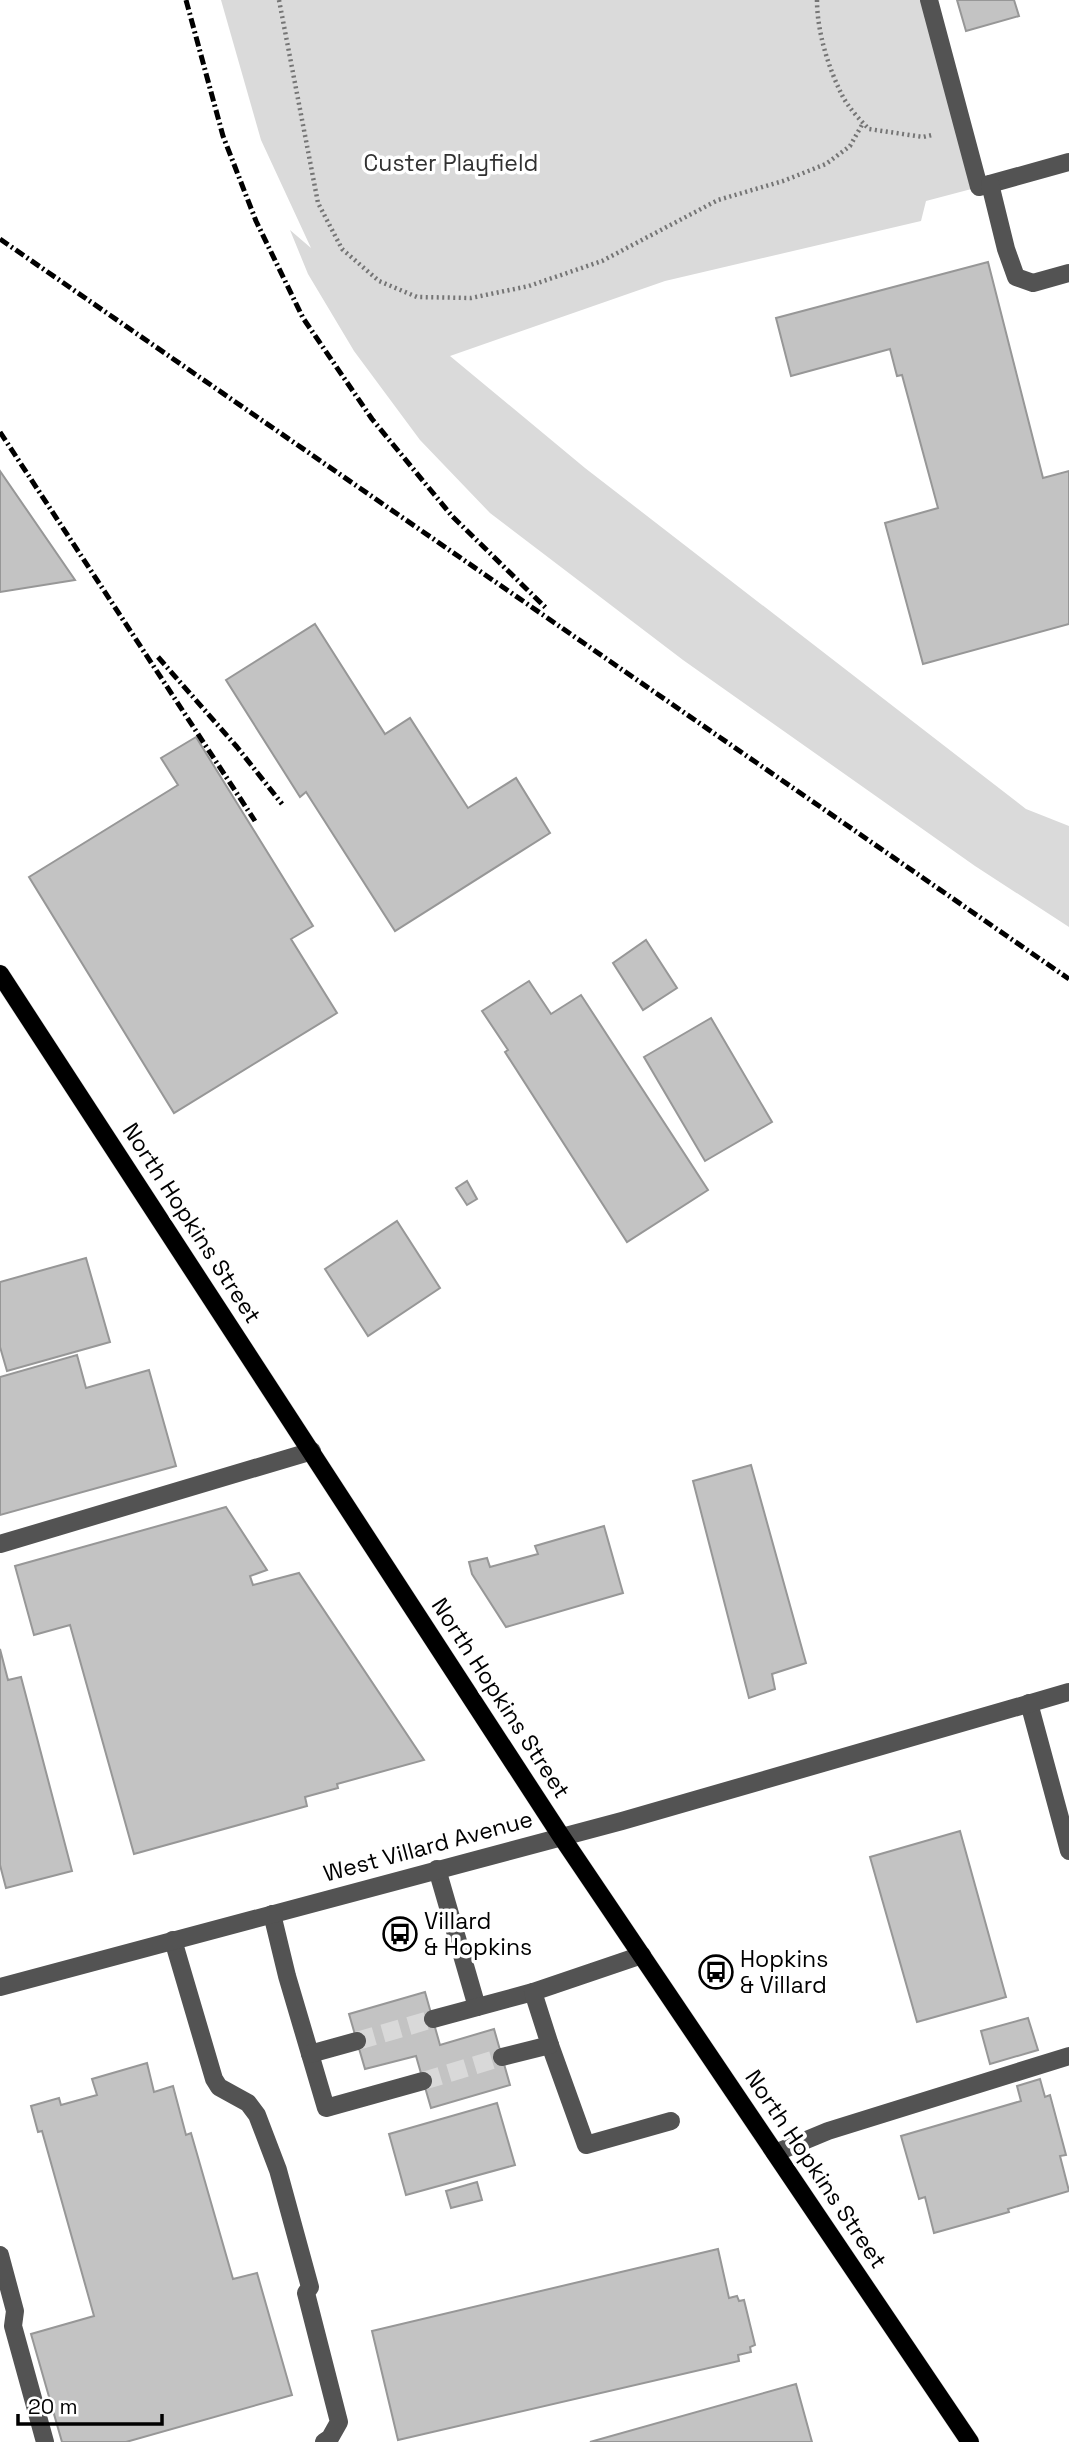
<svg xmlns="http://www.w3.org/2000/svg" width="1069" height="2442" font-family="'Space Grotesk',sans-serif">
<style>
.green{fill:#dadada}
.building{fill:#c3c3c3;stroke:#979797;stroke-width:2}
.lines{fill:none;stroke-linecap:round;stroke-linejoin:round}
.minor-tunnel{stroke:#d9d9d9;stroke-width:18;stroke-dasharray:18 9;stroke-linecap:butt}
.major-casing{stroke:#dbdbdb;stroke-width:19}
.path{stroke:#757575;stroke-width:4.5;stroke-dasharray:2 3.5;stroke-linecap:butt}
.minor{stroke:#535353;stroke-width:18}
.major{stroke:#000;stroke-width:18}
.rail{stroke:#000;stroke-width:5;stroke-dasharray:10 3.5 2 3.5;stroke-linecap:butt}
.labels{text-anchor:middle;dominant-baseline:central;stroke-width:7;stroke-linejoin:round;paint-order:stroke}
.park-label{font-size:23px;fill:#313131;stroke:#fff}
.street-label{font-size:23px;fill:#000;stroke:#fff}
.poi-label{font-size:23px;fill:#000;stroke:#fff;text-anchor:start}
</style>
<rect width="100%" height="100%" fill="#fff"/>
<path class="green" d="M 221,0 L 929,0 L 979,187 L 926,201 L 921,221 L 665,281 L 450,356 L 585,468 L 1026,809 L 1069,826 L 1069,927 L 975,866 L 683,660 L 490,513 L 420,440 L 354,351 L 308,274 L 290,230 L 311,248 L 261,140 Z"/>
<g class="building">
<path d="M 957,0 L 1014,0 L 1019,16 L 966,31 Z"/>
<path d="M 988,262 L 1043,478 L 1069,471 L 1069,624 L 923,664 L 885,523 L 938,508 L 902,375 L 897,376 L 890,349 L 791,376 L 776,318 Z"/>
<path d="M 0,471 L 75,580 L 0,592 Z"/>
<path d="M 315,624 L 385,734 L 410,718 L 468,808 L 516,778 L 550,833 L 395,931 L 306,792 L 300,797 L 226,680 Z"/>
<path d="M 196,737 L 313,926 L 291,939 L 337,1013 L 174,1113 L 29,877 L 178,785 L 161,758 Z"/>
<path d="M 646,940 L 677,988 L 643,1010 L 613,963 Z"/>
<path d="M 529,981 L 551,1014 L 581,995 L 708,1190 L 627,1242 L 505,1052 L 508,1050 L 482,1011 Z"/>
<path d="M 711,1018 L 772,1122 L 705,1161 L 644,1057 Z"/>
<path d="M 467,1181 L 477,1199 L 467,1205 L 456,1188 Z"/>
<path d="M 397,1221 L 440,1288 L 368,1336 L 325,1269 Z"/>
<path d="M 86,1258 L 110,1342 L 7,1371 L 0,1347 L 0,1282 Z"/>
<path d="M 77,1355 L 86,1388 L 149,1370 L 176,1466 L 0,1515 L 0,1377 Z"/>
<path d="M 751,1465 L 806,1663 L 772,1674 L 775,1689 L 749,1698 L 693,1481 Z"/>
<path d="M 226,1507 L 267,1570 L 250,1576 L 253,1585 L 299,1573 L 424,1760 L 337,1784 L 338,1788 L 305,1797 L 307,1806 L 134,1854 L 70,1625 L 34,1635 L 15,1566 Z"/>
<path d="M 604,1526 L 623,1593 L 506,1627 L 472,1574 L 469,1562 L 487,1558 L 490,1567 L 538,1554 L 535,1546 Z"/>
<path d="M 0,1649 L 8,1680 L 21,1677 L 72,1871 L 6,1888 L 0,1865 Z"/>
<path d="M 960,1831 L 1006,1997 L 917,2022 L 870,1857 Z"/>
<path d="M 425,1992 L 440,2045 L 494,2029 L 510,2085 L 431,2108 L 416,2056 L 365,2069 L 349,2014 Z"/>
<path d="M 1028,2018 L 1038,2050 L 990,2064 L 981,2031 Z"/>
<path d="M 147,2063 L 154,2092 L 173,2086 L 186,2135 L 191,2133 L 233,2279 L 257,2273 L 292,2395 L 126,2442 L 62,2442 L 31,2334 L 94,2316 L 42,2131 L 38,2132 L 31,2106 L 59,2098 L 61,2105 L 97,2095 L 92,2079 Z"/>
<path d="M 1040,2079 L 1045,2097 L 1050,2095 L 1066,2155 L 1060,2156 L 1069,2191 L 1008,2209 L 1009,2212 L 934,2233 L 925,2197 L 919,2199 L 901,2136 L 1021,2101 L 1017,2086 Z"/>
<path d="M 497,2103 L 515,2165 L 406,2195 L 389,2134 Z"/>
<path d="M 477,2182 L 482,2200 L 451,2208 L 446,2191 Z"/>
<path d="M 718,2249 L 729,2298 L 737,2296 L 739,2301 L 744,2300 L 755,2345 L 750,2347 L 751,2352 L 738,2355 L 739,2361 L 398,2440 L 372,2331 Z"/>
<path d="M 796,2384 L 812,2442 L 590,2442 Z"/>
</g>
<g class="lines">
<g class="minor-tunnel">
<path d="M 357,2041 L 433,2019"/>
<path d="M 423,2081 L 502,2057"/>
</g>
<defs>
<path id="major" d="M 0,974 L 561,1836 L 970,2442"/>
</defs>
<use href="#major" class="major-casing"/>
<g class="path">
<path d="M 279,0 L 318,203 L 342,249 L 379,281 L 417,297 L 471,298 L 529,286 L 602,261 L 718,200 L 783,181 L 826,164 L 850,146 L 863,123"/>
<path d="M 817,0 C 817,31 828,67 842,95 C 848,107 859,119 869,129 L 923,137 L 932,135"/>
</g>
<g class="minor">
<path d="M 929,0 L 979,187 L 1069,162"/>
<path d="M 990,184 L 1006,249 L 1016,277 L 1033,283 L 1069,273"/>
<path d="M 0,1544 L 312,1451"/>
<path d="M 1029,1703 L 1069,1851"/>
<path d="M 437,1869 L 477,2007"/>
<path d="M 272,1914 L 287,1976 L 326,2108 L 423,2081"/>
<path d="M 173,1940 L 214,2079 L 219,2087 L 248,2103 L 257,2115 L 278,2170 L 310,2287 L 306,2293 L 339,2422 L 330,2438 L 324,2442"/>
<path d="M 0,1987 L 622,1821 L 1069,1692"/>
<path d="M 433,2019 L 533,1992"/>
<path d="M 550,2045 L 586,2145 L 671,2121"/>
<path d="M 310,2054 L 357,2041"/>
<path d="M 502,2057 L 550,2045 L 533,1992 L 642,1955"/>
<path d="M 775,2153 L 828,2131 L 1069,2056"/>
<path d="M 0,2255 L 15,2311 L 13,2326 L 45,2442"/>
</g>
<use href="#major" class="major"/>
<g class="rail">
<path d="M 186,0 L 223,136 L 256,221 L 303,318 L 372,419 L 452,516 L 546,608"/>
<path d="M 0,239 L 1069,979"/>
<path d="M 0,432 L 255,821"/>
<path d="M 158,657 L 237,747 L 282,804"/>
</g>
</g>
<defs>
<symbol id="bus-ring" viewBox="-11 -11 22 22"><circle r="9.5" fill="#fff" stroke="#000" stroke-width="1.5"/><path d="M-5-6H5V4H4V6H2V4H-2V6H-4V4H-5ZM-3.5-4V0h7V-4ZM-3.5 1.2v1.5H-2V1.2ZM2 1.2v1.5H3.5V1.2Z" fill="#000"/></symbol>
</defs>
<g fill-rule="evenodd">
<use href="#bus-ring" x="381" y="1915" width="38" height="38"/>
<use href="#bus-ring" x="697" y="1953" width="38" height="38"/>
</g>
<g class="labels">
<g class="park-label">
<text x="451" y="163">Custer Playfield</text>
</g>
<g class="street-label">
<text transform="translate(192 1223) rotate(57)">North Hopkins Street</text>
<text transform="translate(501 1698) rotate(57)">North Hopkins Street</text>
<text transform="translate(428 1846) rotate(-15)">West Villard Avenue</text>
<text transform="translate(816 2169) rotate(56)">North Hopkins Street</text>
</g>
<g class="poi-label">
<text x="424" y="1921">Villard<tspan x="424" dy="26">&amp; Hopkins</tspan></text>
<text x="740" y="1959">Hopkins<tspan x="740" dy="26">&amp; Villard</tspan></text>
</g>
</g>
<path d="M18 2414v10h144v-10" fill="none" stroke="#000000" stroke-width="3.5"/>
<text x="28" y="2414" font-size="21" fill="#000000" stroke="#ffffff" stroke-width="5" paint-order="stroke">20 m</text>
</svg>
